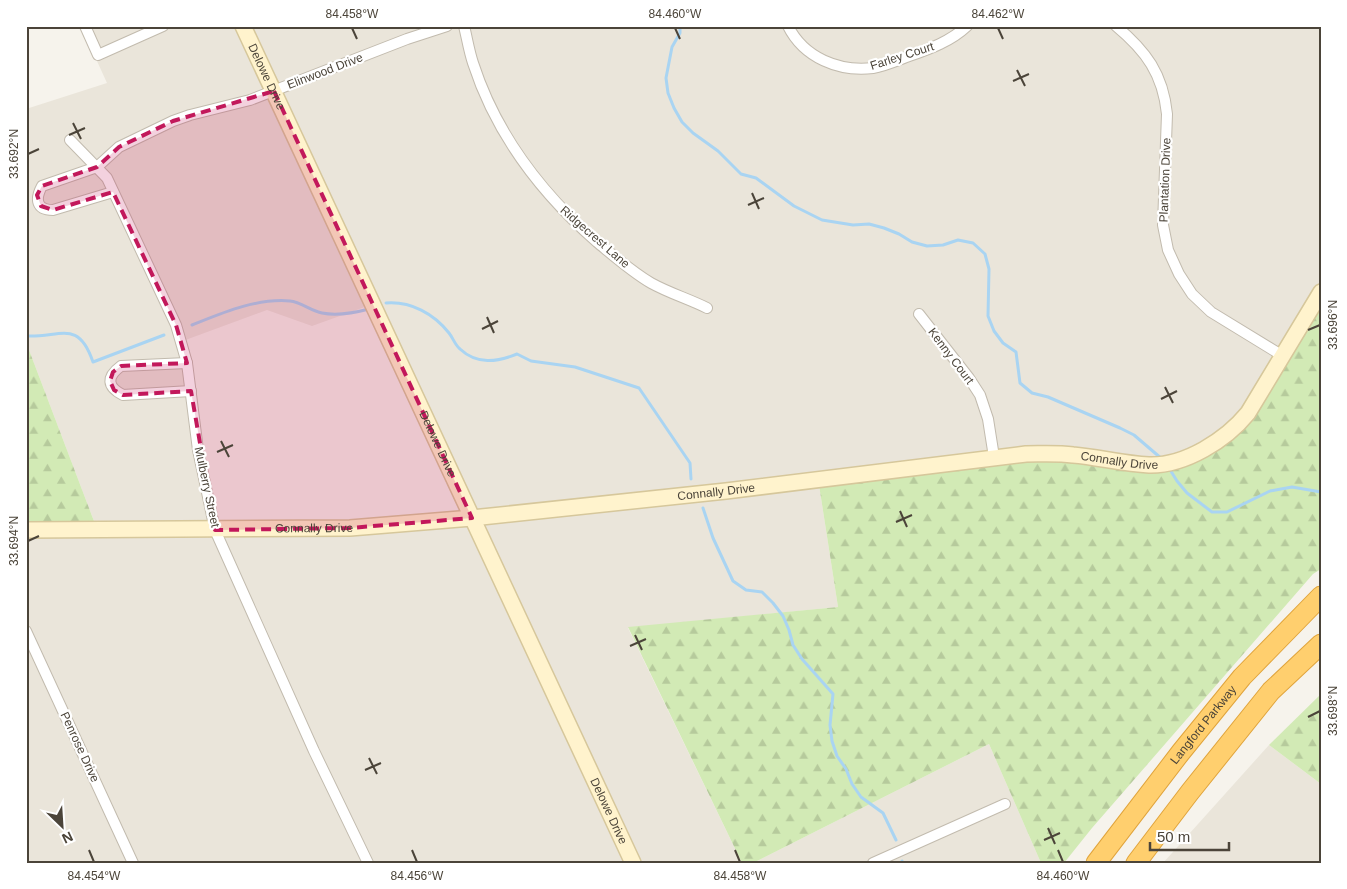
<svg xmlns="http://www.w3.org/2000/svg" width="1347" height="889" font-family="Helvetica,sans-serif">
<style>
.residential{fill:#eae5da;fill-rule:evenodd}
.forest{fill:url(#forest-firs)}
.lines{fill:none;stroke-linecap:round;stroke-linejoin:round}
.stream{stroke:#a9d4f2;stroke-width:3}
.street-casing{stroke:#c2bbae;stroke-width:12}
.secondary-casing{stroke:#d6c79b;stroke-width:18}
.highway-casing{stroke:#e0a43c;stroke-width:21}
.street{stroke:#fff;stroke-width:10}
.secondary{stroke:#fff3cd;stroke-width:15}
.highway{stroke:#ffcf6e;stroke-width:19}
.marked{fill:#c2185b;fill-opacity:0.2;stroke:#c2185b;stroke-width:4;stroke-dasharray:10 6;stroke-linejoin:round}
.ticks{fill:none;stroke:#4b4439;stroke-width:2}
.labels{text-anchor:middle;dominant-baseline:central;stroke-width:4.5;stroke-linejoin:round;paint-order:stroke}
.street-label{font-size:12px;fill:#4b4439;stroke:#fff}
.neatline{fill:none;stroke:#4b4439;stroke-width:2}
.ticks-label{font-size:12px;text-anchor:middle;fill:#4b4439}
</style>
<defs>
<pattern id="forest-firs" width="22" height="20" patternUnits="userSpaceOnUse" patternTransform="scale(1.25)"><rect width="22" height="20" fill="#d2eab5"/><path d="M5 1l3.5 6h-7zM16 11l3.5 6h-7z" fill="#b6ca9c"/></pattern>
</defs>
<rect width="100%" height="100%" fill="#f6f3ec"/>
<g class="residential">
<path d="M 81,26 L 1321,26 L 1321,288 L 1239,430 L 1179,467 L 819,485 L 838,607 L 628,628 L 742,863 L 26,863 L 26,538 L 100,537 L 26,342 L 26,109 L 107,83 ZM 376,303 L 477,522 L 356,535 L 215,535 L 180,342 L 267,310 L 312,326 Z"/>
<path d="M 989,744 L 1041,863 L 753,863 Z"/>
<path d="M 1269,745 L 1321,784 L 1321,863 L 1163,863 Z"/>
</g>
<g class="forest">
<path d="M 1321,288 L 1321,569 L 1313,574 L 1092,828 L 1064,863 L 1041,863 L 989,744 L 753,863 L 742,863 L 628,627 L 838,607 L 819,485 L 1003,459 L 1098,460 L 1179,467 L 1239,430 Z"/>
<path d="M 26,342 L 100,537 L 26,538 Z"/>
<path d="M 1321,694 L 1321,784 L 1269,745 Z"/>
</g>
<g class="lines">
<g class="stream">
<path d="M 680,26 L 680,33 L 672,47 L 666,78 L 668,93 L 674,108 L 682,122 L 693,133 L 718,151 L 741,174 L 756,178 L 794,206 L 822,220 L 853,225 L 869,224 L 884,228 L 899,234 L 912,242 L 927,246 L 943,245 L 958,240 L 973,243 L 985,254 L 989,269 L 988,316 L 994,331 L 1003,343 L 1016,352 L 1020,383 L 1032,393 L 1048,397 L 1120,428 L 1134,435 L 1162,459"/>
<path d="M 386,303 C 411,301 434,314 449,333 C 453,338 455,345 460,349 C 477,365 497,362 517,354 L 531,361 L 575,367 L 639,388 L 690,463 L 691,479"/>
<path d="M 192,325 C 222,313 256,298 290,301 C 301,302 311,311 322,313 C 337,316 354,313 369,309"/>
<path d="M 26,336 C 60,338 78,318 93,362 L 164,335"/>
<path d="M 1169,468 L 1177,481 L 1187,493 L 1212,512 L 1227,512 L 1270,491 L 1292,487 L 1321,492"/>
<path d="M 703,508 L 713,538 L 733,581 L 746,590 L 762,592 L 773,603 L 783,616 L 789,630 L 793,645 L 802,659 L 833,694 L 830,725 L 832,741 L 837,756 L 846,769 L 852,784 L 861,797 L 883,813 L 896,840"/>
<path d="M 902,861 L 903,863"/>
</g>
<defs>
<g id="street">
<path d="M 85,26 L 98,55 L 163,26"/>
<path d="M 464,26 C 467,38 469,51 473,63 C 496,134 541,193 597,242 C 614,256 632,272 651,283 C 669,293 689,299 707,308"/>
<path d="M 788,26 C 804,58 839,72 873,68 C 885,66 898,60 909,56 C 930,49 951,41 967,26"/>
<path d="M 1116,26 C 1146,51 1163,74 1167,114 L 1163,225 L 1168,250 L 1179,274 L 1192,294 L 1211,312 L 1283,356"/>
<path d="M 70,140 L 107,178 L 176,325 L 187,363 L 198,450 L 215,530 L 314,751 L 368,863"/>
<path d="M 113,192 L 53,210 C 36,210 35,199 42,186 L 97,167 L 119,147 L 173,121 L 190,115 L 250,100 L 407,39 L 447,26"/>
<path d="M 919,314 L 969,378 L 980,395 L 988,419 L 994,457"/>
<path d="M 187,363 L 121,366 C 106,377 107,387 123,395 L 191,391"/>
<path d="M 26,631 L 133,863"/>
<path d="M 873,863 L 1005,804"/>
</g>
<g id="secondary">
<path id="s1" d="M 243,26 L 633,863"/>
<path id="s2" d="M 26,530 L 350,528 L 472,518 L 726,491 L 1026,454 C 1042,454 1057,453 1073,455 C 1098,457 1123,464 1149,465 C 1185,466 1226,440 1248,413 L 1321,292"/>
</g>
<g id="highway">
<path id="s3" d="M 1096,863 L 1181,752 L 1242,677 L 1321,596"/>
<path d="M 1136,863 L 1190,792 L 1271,691 L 1321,644"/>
</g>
</defs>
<use href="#street" class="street-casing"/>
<use href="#secondary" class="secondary-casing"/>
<use href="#highway" class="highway-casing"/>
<use href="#street" class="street"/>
<use href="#secondary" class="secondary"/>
<use href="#highway" class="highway"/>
</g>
<path class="marked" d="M 274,91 L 472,518 L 350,528 L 215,530 L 191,391 L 123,395 L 114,390 L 110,381 L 113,372 L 121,366 L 187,363 L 176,325 L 113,192 L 53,210 L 41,206 L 37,195 L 42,186 L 97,167 L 119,147 L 173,121 Z"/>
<path class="ticks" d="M 352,28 L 357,39M 675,28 L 680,39M 998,28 L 1003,39M 1017,70 L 1025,86M 1013,81 L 1029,74M 73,123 L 81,139M 69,135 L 85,128M 28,154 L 39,149M 752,193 L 759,209M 748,205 L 764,198M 487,317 L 494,333M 482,329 L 498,321M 1308,330 L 1320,325M 1165,387 L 1173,403M 1161,399 L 1177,391M 221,441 L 229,457M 217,452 L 233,445M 900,511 L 907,527M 896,522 L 912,515M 28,541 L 39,536M 635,635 L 642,650M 630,646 L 646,639M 1308,717 L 1320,711M 369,758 L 377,774M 365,770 L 381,763M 1048,828 L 1055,844M 1044,840 L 1060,833M 89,850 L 94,862M 412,850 L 417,862M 735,850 L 740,862M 1058,850 L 1063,862"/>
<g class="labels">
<g class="street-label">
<text transform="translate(902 56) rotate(-18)">Farley Court</text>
<text transform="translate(325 71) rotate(-21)">Elinwood Drive</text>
<text stroke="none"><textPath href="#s1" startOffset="56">Delowe Drive</textPath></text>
<text transform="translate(1165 180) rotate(-88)">Plantation Drive</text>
<text transform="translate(595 237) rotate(41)">Ridgecrest Lane</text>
<text transform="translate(951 356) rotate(53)">Kenny Court</text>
<text stroke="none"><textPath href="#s1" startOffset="461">Delowe Drive</textPath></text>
<text stroke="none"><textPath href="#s2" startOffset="1098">Connally Drive</textPath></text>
<text transform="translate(207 487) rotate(78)">Mulberry Street</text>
<text stroke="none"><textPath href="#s2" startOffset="692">Connally Drive</textPath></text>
<text stroke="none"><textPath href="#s2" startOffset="288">Connally Drive</textPath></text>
<text stroke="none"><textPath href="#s3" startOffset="175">Langford Parkway</textPath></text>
<text transform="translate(80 747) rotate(65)">Penrose Drive</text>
<text stroke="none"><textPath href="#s1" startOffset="866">Delowe Drive</textPath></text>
</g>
</g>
<rect width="1347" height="889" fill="none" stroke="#ffffff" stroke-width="55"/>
<g transform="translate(62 826) rotate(155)" stroke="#ffffff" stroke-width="4" paint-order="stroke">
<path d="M0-4L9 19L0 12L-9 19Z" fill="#4b4439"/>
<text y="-8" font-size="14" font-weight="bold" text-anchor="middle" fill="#4b4439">N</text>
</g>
<path d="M1150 842v8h79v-8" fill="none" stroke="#4b4439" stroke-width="2.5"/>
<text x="1157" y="842" font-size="15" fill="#4b4439" stroke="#ffffff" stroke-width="4" paint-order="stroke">50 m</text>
<rect x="28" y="28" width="1292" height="834" class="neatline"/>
<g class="ticks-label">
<text x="352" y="18">84.458°W</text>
<text x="675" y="18">84.460°W</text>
<text x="998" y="18">84.462°W</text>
<text transform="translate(14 154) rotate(-90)" y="4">33.692°N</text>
<text transform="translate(1333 325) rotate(-90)" y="4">33.696°N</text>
<text transform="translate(14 541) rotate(-90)" y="4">33.694°N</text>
<text transform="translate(1333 711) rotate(-90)" y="4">33.698°N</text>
<text x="94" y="880">84.454°W</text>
<text x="417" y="880">84.456°W</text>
<text x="740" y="880">84.458°W</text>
<text x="1063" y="880">84.460°W</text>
</g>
</svg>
